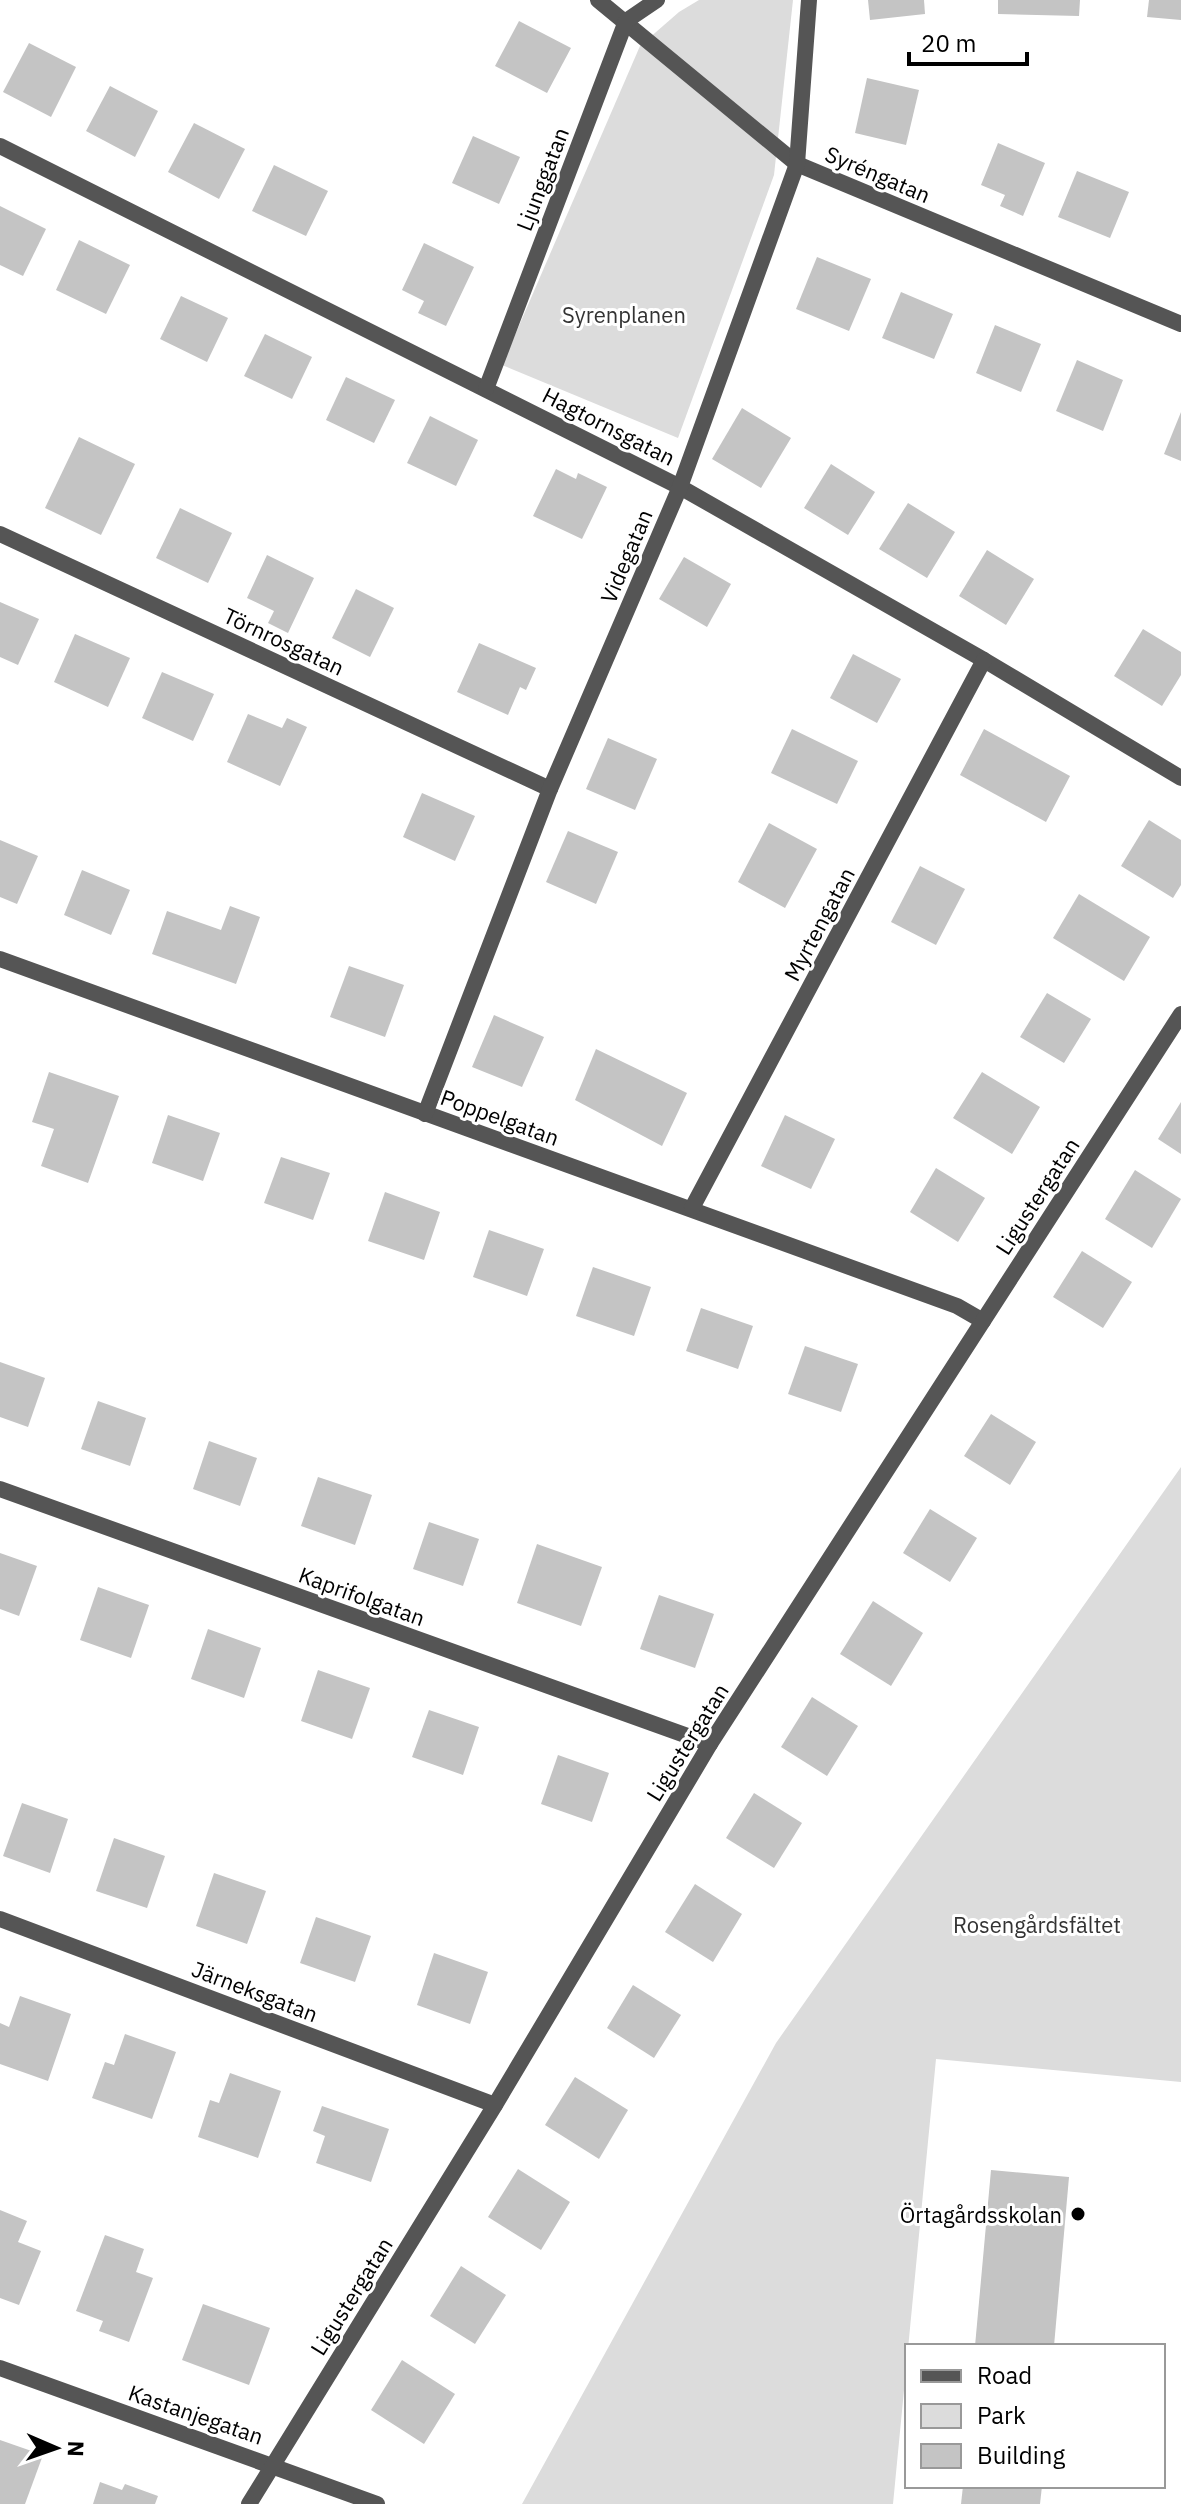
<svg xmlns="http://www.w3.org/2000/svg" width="1181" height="2504" font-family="'IBM Plex Sans',sans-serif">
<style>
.green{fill:#dcdcdc}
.building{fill:#c4c4c4}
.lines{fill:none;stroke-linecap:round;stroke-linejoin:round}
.street{stroke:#555;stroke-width:16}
.poi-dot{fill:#000;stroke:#fff;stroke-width:3}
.labels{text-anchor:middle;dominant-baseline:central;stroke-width:6;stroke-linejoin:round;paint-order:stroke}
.street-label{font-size:22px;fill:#000;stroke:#fff}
.park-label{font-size:22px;fill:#333;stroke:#fff}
.poi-label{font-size:22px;fill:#000;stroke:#fff;text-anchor:end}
</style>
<rect width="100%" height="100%" fill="#fff"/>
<g class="green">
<path d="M 699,0 L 793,0 L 774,175 L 678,438 L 502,365 L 640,46 L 679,12 Z"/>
<path d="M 1181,1467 L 1181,2082 L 936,2059 L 893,2504 L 522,2504 L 776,2043 Z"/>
</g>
<g class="building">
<path d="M 868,0 L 924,0 L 925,14 L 870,20 Z"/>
<path d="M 998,0 L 1080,0 L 1079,16 L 998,14 Z"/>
<path d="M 1149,0 L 1181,0 L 1181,20 L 1147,17 Z"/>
<path d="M 519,21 L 571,48 L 547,93 L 495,66 Z"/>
<path d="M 29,43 L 76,67 L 51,117 L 3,92 Z"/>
<path d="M 867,78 L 919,90 L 906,145 L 855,133 Z"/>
<path d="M 110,86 L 158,111 L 135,157 L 86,131 Z"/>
<path d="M 194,123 L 245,149 L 219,199 L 168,172 Z"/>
<path d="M 473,136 L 520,157 L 499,204 L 452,183 Z"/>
<path d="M 998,143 L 1045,163 L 1023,216 L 1000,206 L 1005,195 L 981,185 Z"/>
<path d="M 274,165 L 328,191 L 306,236 L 252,211 Z"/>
<path d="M 1077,171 L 1129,192 L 1110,238 L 1058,217 Z"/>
<path d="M 0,206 L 46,229 L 23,276 L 0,265 Z"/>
<path d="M 79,240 L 130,265 L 106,314 L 56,290 Z"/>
<path d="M 424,243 L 474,267 L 446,326 L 418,313 L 424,301 L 402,290 Z"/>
<path d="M 817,257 L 871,279 L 849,331 L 796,309 Z"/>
<path d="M 901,292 L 953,314 L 934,359 L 882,338 Z"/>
<path d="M 181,296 L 228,318 L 207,362 L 160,339 Z"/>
<path d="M 995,325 L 1041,344 L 1021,392 L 976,373 Z"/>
<path d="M 265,334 L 312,357 L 292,399 L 244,376 Z"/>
<path d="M 1077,360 L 1123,380 L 1103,431 L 1056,411 Z"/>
<path d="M 346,377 L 395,400 L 374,443 L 326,420 Z"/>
<path d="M 742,408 L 791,438 L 761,488 L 712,459 Z"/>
<path d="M 1181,412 L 1181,461 L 1164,454 Z"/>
<path d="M 430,416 L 478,440 L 456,486 L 407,463 Z"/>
<path d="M 79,437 L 135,464 L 101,535 L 45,508 Z"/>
<path d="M 831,464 L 875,492 L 848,535 L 804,508 Z"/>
<path d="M 556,469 L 576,479 L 578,473 L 607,487 L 582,539 L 533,516 Z"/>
<path d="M 908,503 L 955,532 L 927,578 L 879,549 Z"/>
<path d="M 180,508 L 232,533 L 208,583 L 156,558 Z"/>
<path d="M 987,550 L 1034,579 L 1006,625 L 959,596 Z"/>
<path d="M 267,555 L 314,578 L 288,633 L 268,623 L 274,611 L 247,598 Z"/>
<path d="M 684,557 L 731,584 L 707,627 L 659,599 Z"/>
<path d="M 356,589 L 394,608 L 370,657 L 332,638 Z"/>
<path d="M 0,602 L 39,619 L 18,665 L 0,657 Z"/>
<path d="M 1143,629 L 1181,652 L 1181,675 L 1162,706 L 1114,676 Z"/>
<path d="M 75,634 L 130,658 L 108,707 L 54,682 Z"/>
<path d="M 479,643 L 536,668 L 526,690 L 520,687 L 508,715 L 457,692 Z"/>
<path d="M 853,654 L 901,679 L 877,723 L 830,698 Z"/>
<path d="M 162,672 L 214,694 L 193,741 L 142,718 Z"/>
<path d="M 248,714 L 282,728 L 287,718 L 307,727 L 280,786 L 227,762 Z"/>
<path d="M 792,729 L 858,761 L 837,804 L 771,773 Z"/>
<path d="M 984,729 L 1070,776 L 1046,822 L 960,775 Z"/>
<path d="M 608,738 L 657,759 L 635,810 L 586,789 Z"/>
<path d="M 422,793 L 475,816 L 455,861 L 403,837 Z"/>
<path d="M 1149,820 L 1181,840 L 1181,885 L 1173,898 L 1121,866 Z"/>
<path d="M 769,823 L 817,849 L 785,908 L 738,882 Z"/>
<path d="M 568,831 L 618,852 L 596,904 L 546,882 Z"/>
<path d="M 0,840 L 38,856 L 17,904 L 0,897 Z"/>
<path d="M 920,866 L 965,889 L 936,945 L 891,922 Z"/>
<path d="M 82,870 L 130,890 L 111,935 L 64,915 Z"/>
<path d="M 1079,894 L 1150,937 L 1124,981 L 1053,938 Z"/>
<path d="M 230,906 L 260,917 L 236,984 L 152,954 L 167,911 L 221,930 Z"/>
<path d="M 349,966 L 404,985 L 385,1037 L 330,1017 Z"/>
<path d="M 1047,993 L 1091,1019 L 1064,1063 L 1020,1037 Z"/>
<path d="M 494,1015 L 544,1037 L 522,1087 L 472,1067 Z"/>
<path d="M 596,1049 L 687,1093 L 662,1146 L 575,1100 Z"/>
<path d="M 49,1072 L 119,1096 L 88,1183 L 41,1166 L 54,1129 L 32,1122 Z"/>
<path d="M 982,1072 L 1040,1107 L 1012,1154 L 953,1118 Z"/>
<path d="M 1181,1102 L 1181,1154 L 1158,1139 Z"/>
<path d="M 168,1115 L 220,1133 L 203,1181 L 152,1163 Z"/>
<path d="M 785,1115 L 835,1139 L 811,1189 L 761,1166 Z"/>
<path d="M 281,1157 L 330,1173 L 313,1220 L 264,1203 Z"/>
<path d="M 936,1168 L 985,1198 L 958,1242 L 910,1212 Z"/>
<path d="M 1135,1170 L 1181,1199 L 1152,1248 L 1105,1219 Z"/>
<path d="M 385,1192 L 440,1212 L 424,1260 L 368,1241 Z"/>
<path d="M 489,1230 L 544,1249 L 527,1296 L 473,1277 Z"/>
<path d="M 1082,1251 L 1132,1282 L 1103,1328 L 1053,1297 Z"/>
<path d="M 593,1267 L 651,1287 L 634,1336 L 576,1316 Z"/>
<path d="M 701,1308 L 753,1326 L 738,1369 L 686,1351 Z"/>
<path d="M 805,1346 L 858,1364 L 841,1412 L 788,1394 Z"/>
<path d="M 0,1362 L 45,1378 L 28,1427 L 0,1417 Z"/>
<path d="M 98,1401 L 146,1418 L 130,1466 L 81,1449 Z"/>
<path d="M 991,1414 L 1036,1442 L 1010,1485 L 964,1456 Z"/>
<path d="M 209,1441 L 257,1458 L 240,1506 L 193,1489 Z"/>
<path d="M 318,1477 L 372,1495 L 355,1545 L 301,1526 Z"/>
<path d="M 930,1509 L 977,1538 L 950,1582 L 903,1553 Z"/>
<path d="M 429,1522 L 479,1539 L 463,1586 L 413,1569 Z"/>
<path d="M 537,1544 L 602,1567 L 581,1626 L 517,1603 Z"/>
<path d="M 0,1553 L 37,1566 L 19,1616 L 0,1609 Z"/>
<path d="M 98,1587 L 149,1605 L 131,1658 L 80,1640 Z"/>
<path d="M 659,1595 L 714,1614 L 695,1668 L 640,1649 Z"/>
<path d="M 873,1601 L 923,1633 L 891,1686 L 840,1654 Z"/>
<path d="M 208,1629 L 261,1648 L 244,1698 L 191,1679 Z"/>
<path d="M 318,1670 L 370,1688 L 352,1739 L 301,1721 Z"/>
<path d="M 812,1697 L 858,1726 L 827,1776 L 781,1747 Z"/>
<path d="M 429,1710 L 479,1727 L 463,1775 L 412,1757 Z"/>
<path d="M 558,1755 L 609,1773 L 592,1822 L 541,1804 Z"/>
<path d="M 754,1793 L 802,1823 L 774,1868 L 726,1838 Z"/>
<path d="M 22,1803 L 68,1819 L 50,1873 L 3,1856 Z"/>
<path d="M 114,1838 L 165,1856 L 147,1908 L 96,1891 Z"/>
<path d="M 214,1873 L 266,1891 L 247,1944 L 196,1926 Z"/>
<path d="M 695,1884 L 742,1914 L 713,1962 L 665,1932 Z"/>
<path d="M 316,1917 L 371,1936 L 355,1982 L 300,1963 Z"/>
<path d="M 434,1953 L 488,1972 L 470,2024 L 417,2005 Z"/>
<path d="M 633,1985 L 681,2015 L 654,2058 L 607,2028 Z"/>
<path d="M 20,1996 L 71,2014 L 48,2081 L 0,2064 L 0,2023 L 9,2027 Z"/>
<path d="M 125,2034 L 176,2052 L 152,2119 L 92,2098 L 105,2062 L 114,2065 Z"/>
<path d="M 230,2073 L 281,2091 L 258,2158 L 198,2137 L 210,2100 L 219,2103 Z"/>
<path d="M 575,2077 L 628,2110 L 599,2159 L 545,2125 Z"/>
<path d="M 322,2106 L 389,2129 L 371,2182 L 316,2163 L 325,2136 L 313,2131 Z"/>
<path d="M 518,2169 L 570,2202 L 541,2250 L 488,2217 Z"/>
<path d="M 991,2170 L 1069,2177 L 1054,2346 L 975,2346 Z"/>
<path d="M 0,2210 L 27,2221 L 18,2242 L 41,2251 L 19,2305 L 0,2298 Z"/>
<path d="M 105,2235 L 144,2249 L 136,2272 L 153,2278 L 129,2342 L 99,2331 L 103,2321 L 76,2311 Z"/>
<path d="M 461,2266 L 506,2295 L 475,2344 L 430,2316 Z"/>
<path d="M 203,2304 L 270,2328 L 249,2385 L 182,2360 Z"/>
<path d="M 402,2360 L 455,2394 L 424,2444 L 371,2410 Z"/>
<path d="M 0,2440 L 43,2455 L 25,2504 L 0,2504 Z"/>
<path d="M 100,2482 L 122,2490 L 125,2484 L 158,2496 L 155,2504 L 93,2504 Z"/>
<path d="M 963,2486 L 1042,2486 L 1040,2504 L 961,2504 Z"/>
</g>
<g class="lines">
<g class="street">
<path d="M 598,0 L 797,164 L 1181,324"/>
<path d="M 0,146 L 680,487 L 984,660 L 1181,778"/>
<path d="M 486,389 L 626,21 L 657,0"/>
<path d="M 0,534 L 550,789"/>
<path d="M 0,959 L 957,1306 L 983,1321"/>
<path d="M 425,1114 L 550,789 L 680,487 L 797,164 L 809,0"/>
<path d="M 692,1208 L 984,660"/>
<path d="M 0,1489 L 710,1744"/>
<path d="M 0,1919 L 495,2105"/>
<path d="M 0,2368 L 377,2504"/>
<path d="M 249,2504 L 495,2105 L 710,1744 L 1181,1014"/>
</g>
</g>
<circle class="poi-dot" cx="1078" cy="2214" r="8"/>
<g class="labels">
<g class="street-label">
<text transform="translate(878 174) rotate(23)">Syréngatan</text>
<text transform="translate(542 179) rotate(-69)">Ljunggatan</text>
<text transform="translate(609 426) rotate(27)">Hagtornsgatan</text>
<text transform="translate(626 556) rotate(-67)">Videgatan</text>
<text transform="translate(284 641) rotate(25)">Törnrosgatan</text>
<text transform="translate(819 924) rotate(-62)">Myrtengatan</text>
<text transform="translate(500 1117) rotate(20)">Poppelgatan</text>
<text transform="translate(1037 1196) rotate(-57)">Ligustergatan</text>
<text transform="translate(362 1596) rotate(20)">Kaprifolgatan</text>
<text transform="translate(687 1742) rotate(-58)">Ligustergatan</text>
<text transform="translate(255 1991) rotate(21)">Järneksgatan</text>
<text transform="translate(351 2296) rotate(-58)">Ligustergatan</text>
<text transform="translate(196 2414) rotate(19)">Kastanjegatan</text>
</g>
<g class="park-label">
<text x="624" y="314">Syrenplanen</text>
<text x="1037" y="1924">Rosengårdsfältet</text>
</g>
<g class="poi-label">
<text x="1062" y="2214">Örtagårdsskolan</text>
</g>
</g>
<rect x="905" y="2344" width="260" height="144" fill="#ffffff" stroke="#999999" stroke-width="2"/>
<rect x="921" y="2370" width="40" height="12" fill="#555555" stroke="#999999" stroke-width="2"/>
<text x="977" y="2384" font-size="24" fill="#000000">Road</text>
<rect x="921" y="2404" width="40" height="24" fill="#dcdcdc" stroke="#999999" stroke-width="2"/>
<text x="977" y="2424" font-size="24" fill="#000000">Park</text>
<rect x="921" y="2444" width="40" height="24" fill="#c4c4c4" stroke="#999999" stroke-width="2"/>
<text x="977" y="2464" font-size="24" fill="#000000">Building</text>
<g transform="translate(56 2448) rotate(92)" stroke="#ffffff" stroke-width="6" paint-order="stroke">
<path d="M0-6L14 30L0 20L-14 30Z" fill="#000000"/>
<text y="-12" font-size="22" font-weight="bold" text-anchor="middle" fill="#000000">N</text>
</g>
<path d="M909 52v12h118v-12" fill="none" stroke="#000000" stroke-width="4"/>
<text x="921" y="52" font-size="24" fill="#000000" stroke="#ffffff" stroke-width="6" paint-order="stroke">20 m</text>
</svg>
